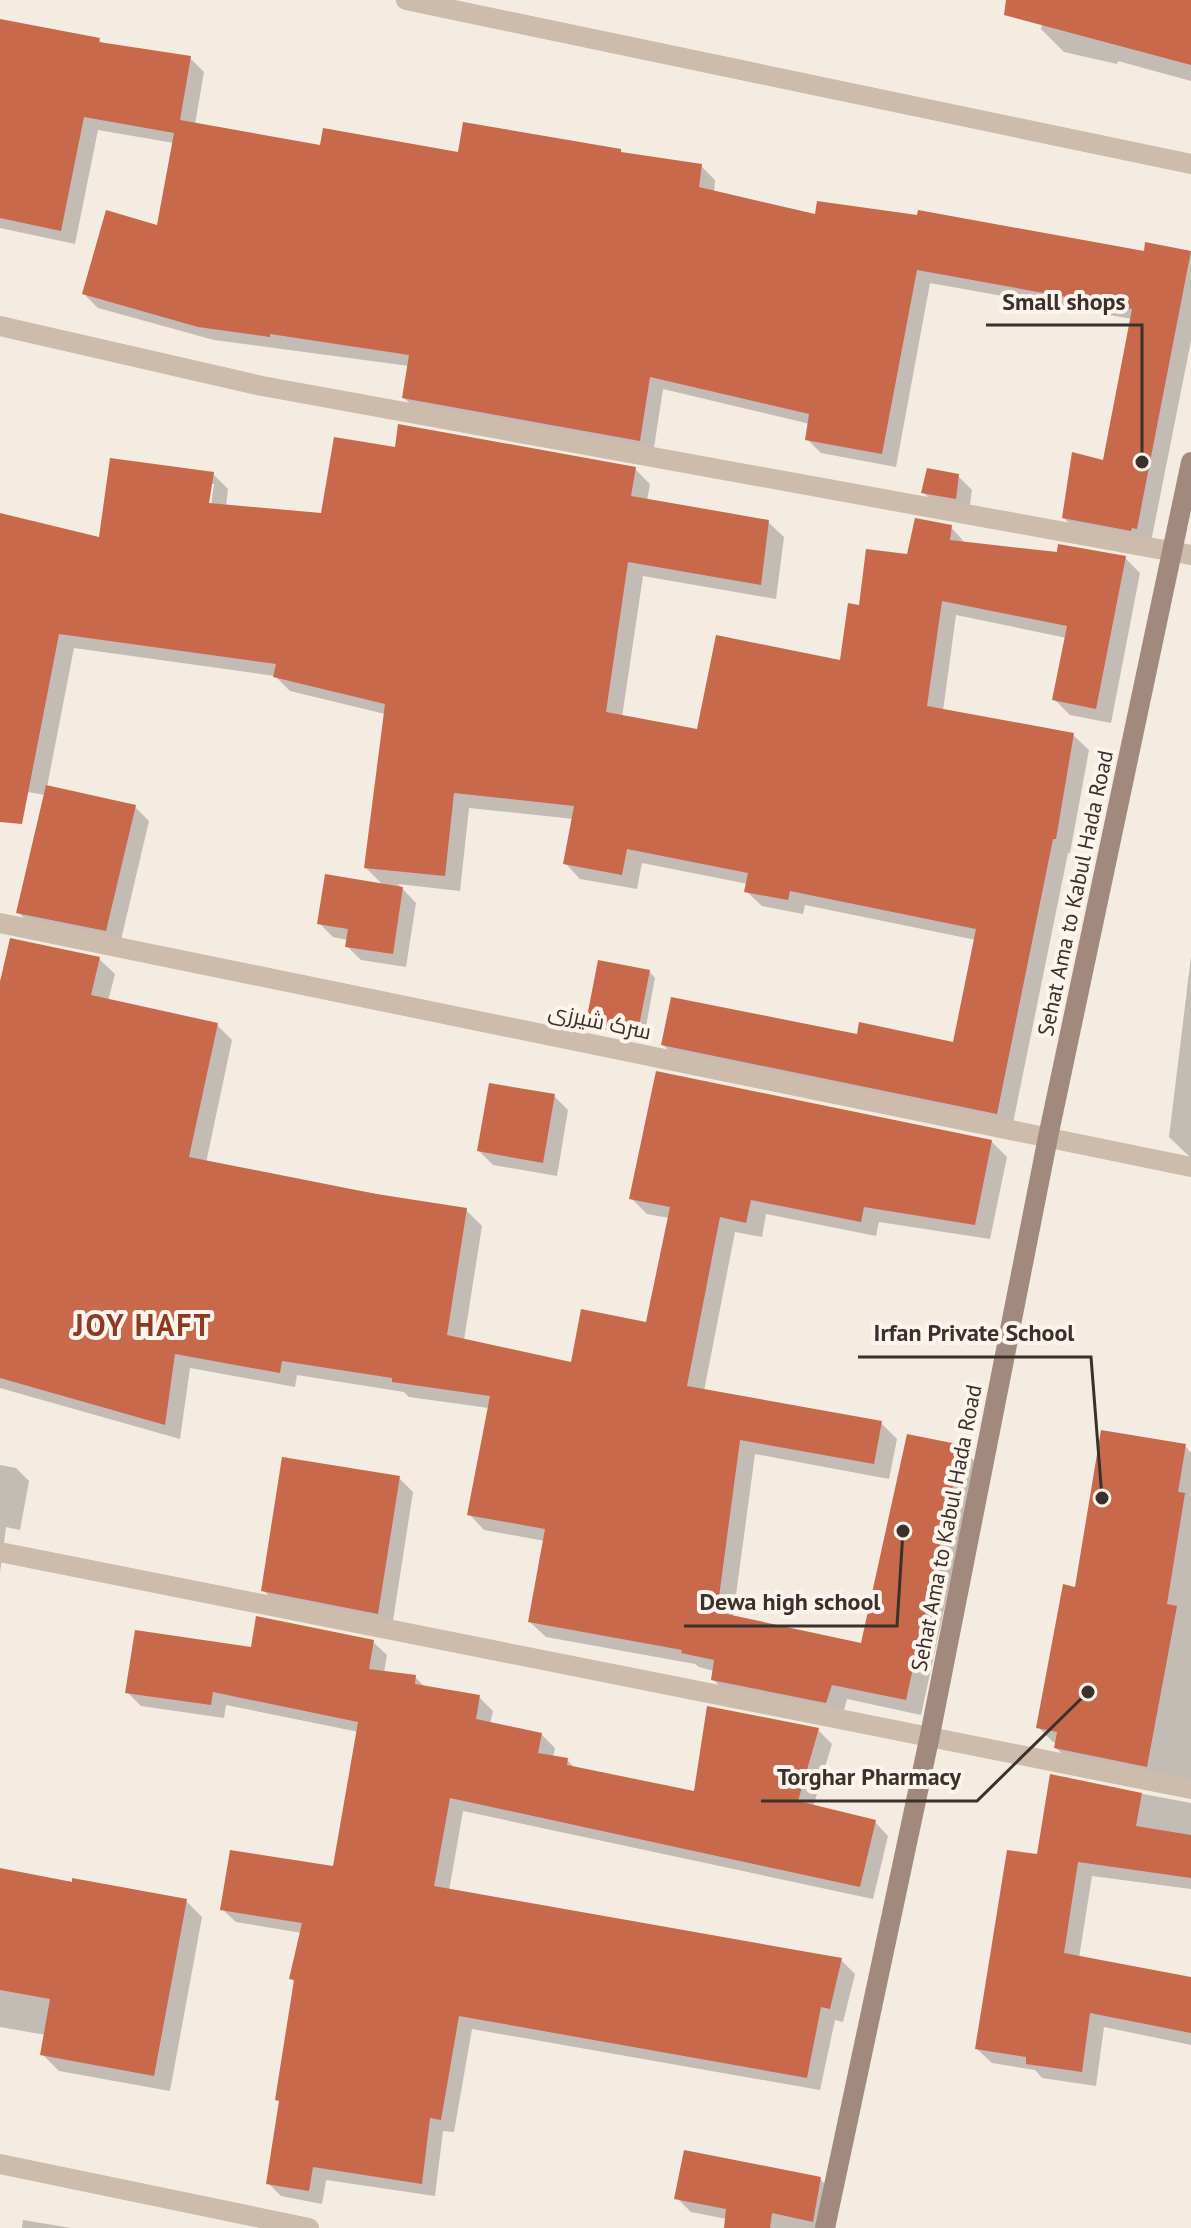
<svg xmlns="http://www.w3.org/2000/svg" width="1191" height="2228" font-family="'PT Sans',Cairo,sans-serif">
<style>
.shadow{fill:#0003;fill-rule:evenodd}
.building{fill:#c8694b}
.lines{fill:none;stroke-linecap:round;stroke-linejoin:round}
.street{stroke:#cdbbac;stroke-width:20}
.secondary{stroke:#a18a7d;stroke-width:20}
.labels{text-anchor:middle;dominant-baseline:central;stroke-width:8;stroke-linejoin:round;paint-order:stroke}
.street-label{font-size:22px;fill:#3b302b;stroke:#fbf5ee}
.district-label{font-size:30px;font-weight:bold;letter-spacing:2px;fill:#8c3b22;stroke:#fbf5ee}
.leader{fill:none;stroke:#3b302b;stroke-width:3}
.callout-dot{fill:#3b302b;stroke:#fbf5ee;stroke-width:3}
.callout-label{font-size:24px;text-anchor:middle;font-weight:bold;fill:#3b302b;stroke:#fbf5ee;stroke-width:8;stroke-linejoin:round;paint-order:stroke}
</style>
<rect width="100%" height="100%" fill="#f4ebe1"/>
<g class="shadow">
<path d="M 1048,0 L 1191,0 L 1191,81 L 1118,61 L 1117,64 L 1064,52 L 1041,29 Z"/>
<path d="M 0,21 L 99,40 L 104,45 L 190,58 L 204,72 L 195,124 L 322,147 L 459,154 L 624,155 L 701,166 L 715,180 L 714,193 L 817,217 L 1145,253 L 1147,244 L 1191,253 L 1191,341 L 1151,542 L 1078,532 L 1064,518 L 1104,462 L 1132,319 L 930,283 L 896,467 L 821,453 L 807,439 L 810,424 L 663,389 L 653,454 L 419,412 L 404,398 L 409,366 L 214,340 L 98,308 L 84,294 L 159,227 L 174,143 L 98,130 L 75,244 L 0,228 Z"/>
<path d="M 397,449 L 635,469 L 650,484 L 647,501 L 768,522 L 784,537 L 776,599 L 643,576 L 622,717 L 699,731 L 842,662 L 861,607 L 908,557 L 951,527 L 966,544 L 1125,558 L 1140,573 L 1111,723 L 1070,715 L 1055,700 L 1067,638 L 956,615 L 943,711 L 1073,735 L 1089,750 L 1070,853 L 1068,853 L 1012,1128 L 679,1060 L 663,1045 L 858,1036 L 955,1044 L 976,940 L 805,905 L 803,914 L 762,906 L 746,891 L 748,884 L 642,863 L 637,889 L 580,879 L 565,863 L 574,819 L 469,808 L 460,891 L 398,884 L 416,903 L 406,967 L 361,960 L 347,946 L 348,940 L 333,937 L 319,923 L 384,886 L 366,868 L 385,714 L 290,691 L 275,676 L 74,648 L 47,787 L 135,807 L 149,821 L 120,944 L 32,926 L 18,912 L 45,795 L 0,787 L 0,515 L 100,539 L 213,474 L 228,489 L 226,506 L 323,515 ZM 210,484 L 214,484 L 210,513 L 206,513 Z"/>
<path d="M 958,476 L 972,490 L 969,512 L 937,506 L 923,492 Z"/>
<path d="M 1191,957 L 1191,1158 L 1169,1137 Z"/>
<path d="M 99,959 L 115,974 L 108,1001 L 217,1025 L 232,1040 L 206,1163 L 466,1210 L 482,1226 L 464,1340 L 573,1364 L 648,1324 L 669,1218 L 647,1214 L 631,1198 L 991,1141 L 1007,1157 L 990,1239 L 879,1222 L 876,1236 L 766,1214 L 762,1237 L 735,1232 L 704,1391 L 881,1423 L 897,1439 L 889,1479 L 755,1454 L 733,1617 L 863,1645 L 961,1447 L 976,1463 L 921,1715 L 847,1699 L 842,1718 L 728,1695 L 713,1679 L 714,1671 L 699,1667 L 695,1664 L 546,1637 L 530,1622 L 545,1541 L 484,1530 L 469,1514 L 489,1408 L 409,1397 L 404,1392 L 297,1375 L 295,1387 L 190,1368 L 180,1439 L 0,1388 L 0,979 Z"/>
<path d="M 649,971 L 655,978 L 644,1037 L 595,1028 L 588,1021 Z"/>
<path d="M 554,1096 L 568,1110 L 557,1176 L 493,1165 L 479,1151 Z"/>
<path d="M 1185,1446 L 1191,1453 L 1191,1786 L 1071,1762 L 1056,1748 L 1057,1743 L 1053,1742 L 1038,1727 L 1077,1589 Z"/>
<path d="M 0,1465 L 16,1468 L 29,1481 L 20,1530 L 6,1527 L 0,1573 Z"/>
<path d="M 399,1478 L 413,1492 L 392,1627 L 277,1604 L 263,1590 Z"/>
<path d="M 373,1642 L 387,1655 L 384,1673 L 415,1677 L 426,1688 L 479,1697 L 493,1711 L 490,1724 L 541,1734 L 555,1748 L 553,1757 L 567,1760 L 576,1769 L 696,1793 L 818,1730 L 832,1744 L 813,1807 L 875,1822 L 888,1836 L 873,1899 L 463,1811 L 449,1891 L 841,1960 L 855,1974 L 843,2022 L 835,2020 L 820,2090 L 472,2029 L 454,2132 L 443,2131 L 435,2196 L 326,2180 L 322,2204 L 281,2196 L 268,2183 L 296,1983 L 291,1978 L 302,1933 L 236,1922 L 222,1909 L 334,1869 L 359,1732 L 226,1705 L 224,1718 L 141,1706 L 127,1692 L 253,1649 Z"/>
<path d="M 1052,1777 L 1191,1803 L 1191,1889 L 1092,1876 L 1079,1958 L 1191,1979 L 1191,2045 L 1104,2027 L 1096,2086 L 1042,2078 L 1035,2070 L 992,2063 L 977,2049 L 1039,1857 Z"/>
<path d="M 0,1870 L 186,1901 L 202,1917 L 170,2091 L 59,2071 L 42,2054 L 46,2035 L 0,2027 Z"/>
<path d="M 820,2179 L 834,2193 L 828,2228 L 726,2228 L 727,2219 L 691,2212 L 677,2198 Z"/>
<path d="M 23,2220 L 71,2228 L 22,2228 Z"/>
</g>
<g class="building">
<path d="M 1006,0 L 1191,0 L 1191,65 L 1004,15 Z"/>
<path d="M 0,19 L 100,38 L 99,42 L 191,56 L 180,120 L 320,145 L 323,128 L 458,152 L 463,122 L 621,149 L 621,152 L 702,164 L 699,187 L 815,214 L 817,201 L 917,215 L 918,210 L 1144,251 L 1145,242 L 1191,251 L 1137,529 L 1132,528 L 1131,531 L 1062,518 L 1072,452 L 1103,460 L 1132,309 L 917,270 L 882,454 L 805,440 L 809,414 L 650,377 L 640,441 L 402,398 L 409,355 L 270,334 L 270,337 L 198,327 L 82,294 L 106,210 L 157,225 L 174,133 L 84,117 L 61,231 L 0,218 Z"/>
<path d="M 398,424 L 636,467 L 631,496 L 769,520 L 761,585 L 628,562 L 606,712 L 697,729 L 716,635 L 840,660 L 848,603 L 859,605 L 866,549 L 907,554 L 915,518 L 952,525 L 950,540 L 1057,552 L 1058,544 L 1126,556 L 1096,709 L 1052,700 L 1067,626 L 942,601 L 927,706 L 1074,733 L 1056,839 L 1053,839 L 997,1114 L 661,1045 L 671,997 L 857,1034 L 859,1022 L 953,1042 L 976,929 L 790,891 L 788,900 L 744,892 L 748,873 L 627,849 L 622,875 L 563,864 L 574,806 L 454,793 L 445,876 L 364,868 L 385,704 L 273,677 L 276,664 L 59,634 L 22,824 L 0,822 L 0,513 L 99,537 L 110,458 L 214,472 L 209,503 L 321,513 L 334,437 L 395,447 Z"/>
<path d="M 927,468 L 959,474 L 956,499 L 921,493 Z"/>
<path d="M 46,785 L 136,805 L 106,931 L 16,913 Z"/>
<path d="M 325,874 L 403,887 L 393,954 L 345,947 L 348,929 L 317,924 Z"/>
<path d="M 10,938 L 100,957 L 91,995 L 218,1023 L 189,1157 L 376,1194 L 467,1208 L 447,1335 L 571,1362 L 581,1309 L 646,1322 L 670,1207 L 629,1199 L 656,1071 L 992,1140 L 975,1225 L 864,1207 L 861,1222 L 751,1200 L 746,1223 L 720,1217 L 687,1386 L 882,1421 L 874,1464 L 740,1440 L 717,1612 L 861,1643 L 907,1434 L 962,1445 L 906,1700 L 832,1685 L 826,1703 L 711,1680 L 714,1660 L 681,1653 L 682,1650 L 528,1622 L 545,1529 L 467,1515 L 490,1396 L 392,1382 L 392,1378 L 282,1361 L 280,1373 L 175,1354 L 165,1425 L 0,1378 L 0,982 Z"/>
<path d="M 598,960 L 650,970 L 638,1031 L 586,1022 Z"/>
<path d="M 489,1083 L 555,1094 L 543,1163 L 477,1151 Z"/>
<path d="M 1101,1430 L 1186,1444 L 1178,1492 L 1185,1493 L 1167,1604 L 1177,1606 L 1147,1767 L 1054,1748 L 1057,1732 L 1036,1728 L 1063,1584 L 1075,1587 Z"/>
<path d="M 282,1457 L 400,1476 L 378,1614 L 261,1591 Z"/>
<path d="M 256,1616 L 374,1640 L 369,1669 L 416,1675 L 415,1684 L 480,1695 L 476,1719 L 542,1733 L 538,1753 L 568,1758 L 567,1765 L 694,1791 L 707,1706 L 819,1728 L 798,1801 L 876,1820 L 860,1887 L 450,1798 L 434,1886 L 842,1958 L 830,2009 L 821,2007 L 807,2078 L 459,2016 L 441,2120 L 430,2118 L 422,2184 L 313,2167 L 309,2191 L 266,2184 L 279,2101 L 275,2100 L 294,1980 L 289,1979 L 302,1923 L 220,1910 L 230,1850 L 333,1866 L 358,1722 L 213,1692 L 211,1705 L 125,1693 L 135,1630 L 251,1647 Z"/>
<path d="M 1050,1774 L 1142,1793 L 1136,1826 L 1191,1835 L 1191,1878 L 1078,1862 L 1064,1953 L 1191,1977 L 1191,2033 L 1090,2013 L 1082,2072 L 1026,2064 L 1026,2057 L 975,2049 L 1007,1850 L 1037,1854 Z"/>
<path d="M 0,1868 L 72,1882 L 72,1878 L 187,1899 L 154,2076 L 40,2055 L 50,1999 L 0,1990 Z"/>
<path d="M 684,2150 L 821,2177 L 813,2222 L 772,2213 L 770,2228 L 724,2228 L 726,2209 L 674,2199 Z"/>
</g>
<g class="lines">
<g class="street">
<path d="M 406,0 L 1191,164"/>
<path d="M 0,326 L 262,386 L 1191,555"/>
<path d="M 0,923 L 1191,1167"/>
<path d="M 0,1552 L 1191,1789"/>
<path d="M 0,2164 L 309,2228"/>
</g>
<path class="secondary" d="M 825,2228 L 930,1735 L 1048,1137 L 1191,462"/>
</g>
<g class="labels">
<g class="street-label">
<text transform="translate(1075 893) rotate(-78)">Sehat Ama to Kabul Hada Road</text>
<text transform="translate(600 1021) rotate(12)">سرک شیرزی</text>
<text transform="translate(946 1528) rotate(-79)">Sehat Ama to Kabul Hada Road</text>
</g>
<g class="district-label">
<text x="143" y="1324">JOY HAFT</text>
</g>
</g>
<path class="leader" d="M1142 462L1142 325H986M1102 1498L1091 1357H858M903 1531L897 1626H684M1088 1692L977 1801H761"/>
<g class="callout-dot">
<circle cx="1142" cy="462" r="8"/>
<circle cx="1102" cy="1498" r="8"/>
<circle cx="903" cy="1531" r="8"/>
<circle cx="1088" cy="1692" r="8"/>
</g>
<g class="callout-label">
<text x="1064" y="310">Small shops</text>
<text x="974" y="1341">Irfan Private School</text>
<text x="790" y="1610">Dewa high school</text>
<text x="869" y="1785">Torghar Pharmacy</text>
</g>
</svg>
